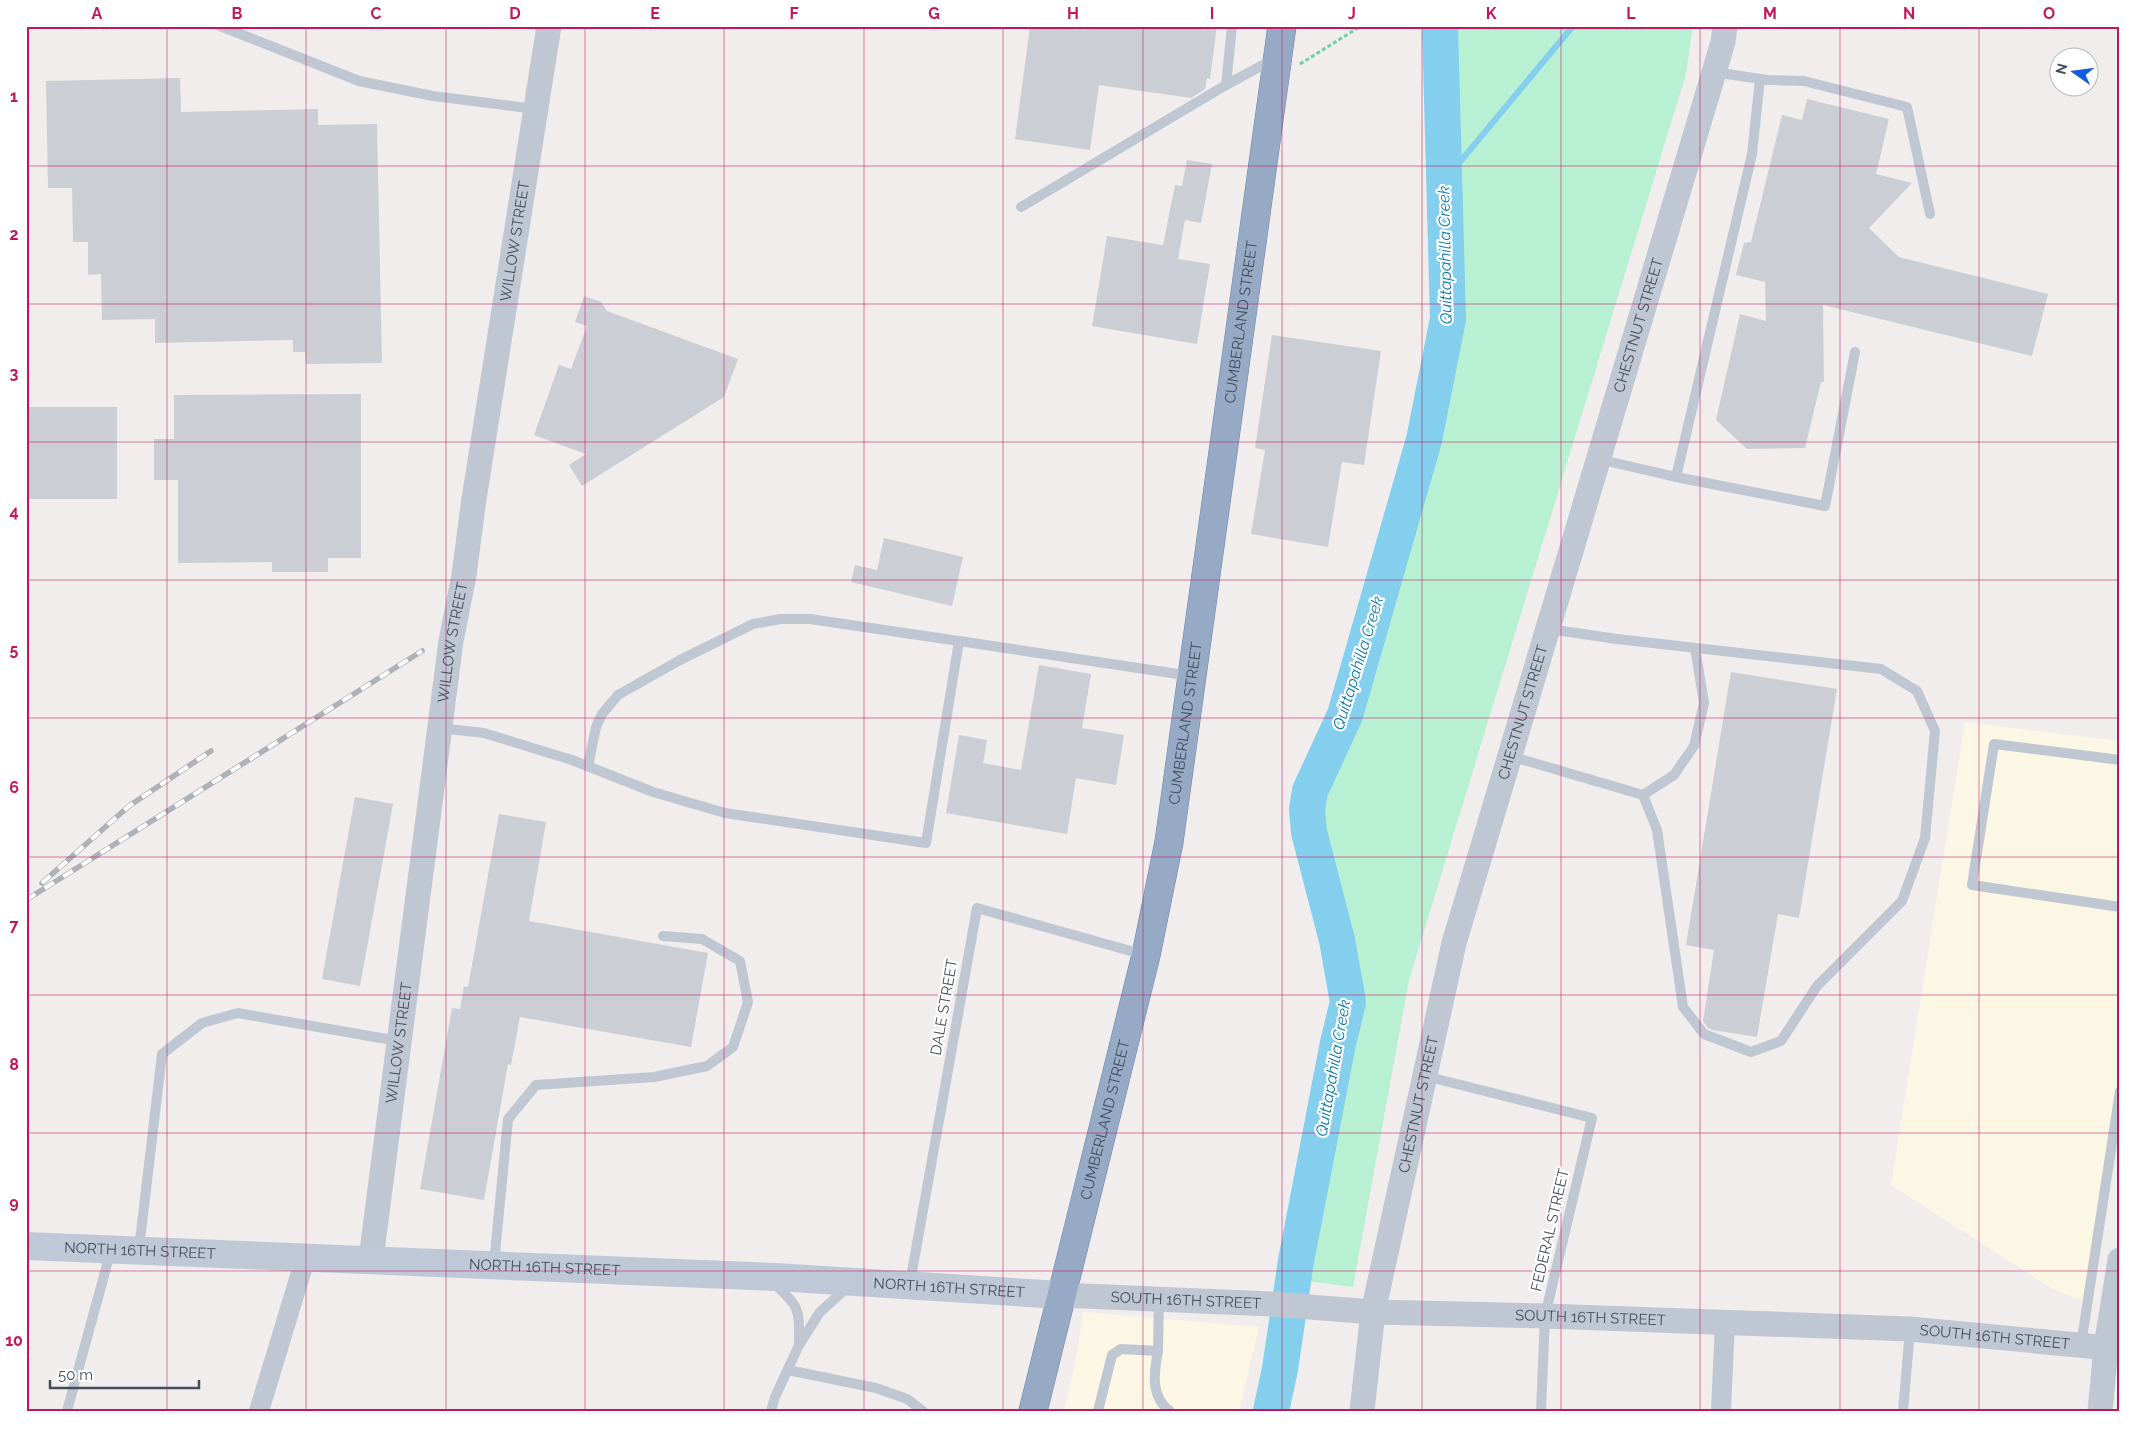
<svg xmlns="http://www.w3.org/2000/svg" width="2146" height="1437" font-family="Raleway,sans-serif">
<style>
.commercial{fill:#fcf7e4}
.green{fill:#b8f0d3}
.lines{fill:none;stroke-linecap:round;stroke-linejoin:round}
.stream{stroke:#84ceee;stroke-width:6}
.river{stroke:#84ceee;stroke-width:36}
.building{fill:#cbced5}
.trunk-casing{stroke:#6d85aa;stroke-width:29}
.path{stroke:#6fcfa8;stroke-width:3;stroke-dasharray:4 2.5;stroke-linecap:butt}
.service{stroke:#bfc7d3;stroke-width:10}
.minor{stroke:#bfc7d3;stroke-width:20}
.tertiary{stroke:#bfc7d3;stroke-width:25}
.secondary{stroke:#bec8d7;stroke-width:28}
.trunk{stroke:#96aac6;stroke-width:28}
.rail-casing{stroke:#aeb1b7;stroke-width:5.5}
.rail{stroke:#fff;stroke-width:4;stroke-dasharray:11;stroke-linecap:butt}
.grid{fill:none;stroke:#c2185b;stroke-width:1;stroke-opacity:0.55}
.labels{text-anchor:middle;dominant-baseline:central;stroke-width:4.5;stroke-linejoin:round;paint-order:stroke}
.street-label{font-size:15px;fill:#444e5b;stroke:#fff}
.water-label{font-size:16px;font-style:italic;fill:#0779ab;stroke:#fff}
.neatline{fill:none;stroke:#c2185b;stroke-width:2}
.grid-label{font-size:16px;text-anchor:middle;font-weight:bold;fill:#c2185b}
</style>
<rect width="100%" height="100%" fill="#f0edec"/>
<g class="commercial">
<path d="M 1965,722 L 2120,741 L 2120,1113 L 2093,1305 L 2051,1288 L 1891,1185 Z"/>
<path d="M 1083,1312 L 1259,1327 L 1239,1411 L 1064,1411 L 1077,1354 Z"/>
</g>
<path class="green" d="M 1450,26 L 1693,26 L 1686,74 L 1409,980 L 1353,1287 L 1307,1281 L 1360,1002 L 1318,821 L 1319,799 L 1356,717 L 1439,433 L 1458,320 Z"/>
<g class="lines">
<path class="stream" d="M 1445,180 L 1573,26"/>
<path class="river" d="M 1271,1411 L 1280,1369 L 1296,1261 L 1338,1043 L 1348,1002 L 1337,940 L 1309,832 L 1307,809 L 1310,791 L 1345,715 L 1424,440 L 1448,319 L 1440,26"/>
</g>
<g class="building">
<path d="M 1030,26 L 1217,26 L 1210,79 L 1207,78 L 1205,89 L 1191,98 L 1099,85 L 1090,150 L 1015,139 Z"/>
<path d="M 180,78 L 181,112 L 318,109 L 318,125 L 377,124 L 382,363 L 306,364 L 305,352 L 293,352 L 293,340 L 155,343 L 155,319 L 102,320 L 101,274 L 88,275 L 88,242 L 73,242 L 72,188 L 48,188 L 46,81 Z"/>
<path d="M 1807,99 L 1889,119 L 1876,174 L 1912,183 L 1869,228 L 1899,257 L 2048,294 L 2032,356 L 1823,305 L 1824,382 L 1821,382 L 1805,448 L 1747,449 L 1716,420 L 1740,314 L 1766,321 L 1765,282 L 1736,275 L 1744,243 L 1751,242 L 1782,115 L 1802,120 Z"/>
<path d="M 1187,160 L 1212,164 L 1201,223 L 1185,220 L 1178,259 L 1210,264 L 1197,344 L 1092,326 L 1107,236 L 1163,245 L 1175,185 L 1182,186 Z"/>
<path d="M 584,296 L 601,302 L 607,311 L 738,359 L 724,397 L 582,486 L 569,465 L 586,454 L 534,435 L 559,365 L 571,369 L 587,326 L 575,322 Z"/>
<path d="M 1272,335 L 1381,351 L 1364,465 L 1342,462 L 1328,547 L 1251,534 L 1265,450 L 1255,448 Z"/>
<path d="M 361,394 L 361,558 L 328,558 L 328,572 L 272,572 L 272,562 L 178,563 L 178,480 L 154,480 L 154,439 L 174,439 L 174,395 Z"/>
<rect x="27" y="407" width="90" height="92"/>
<path d="M 884,538 L 963,557 L 952,606 L 851,582 L 855,565 L 877,570 Z"/>
<path d="M 1039,665 L 1091,674 L 1082,728 L 1124,735 L 1116,785 L 1076,778 L 1067,834 L 946,813 L 959,735 L 987,740 L 983,763 L 1021,770 Z"/>
<path d="M 1731,672 L 1837,689 L 1799,918 L 1778,914 L 1757,1037 L 1713,1030 L 1708,1028 L 1703,1021 L 1714,950 L 1686,945 Z"/>
<path d="M 355,797 L 393,804 L 360,986 L 322,979 Z"/>
<path d="M 499,814 L 546,822 L 529,921 L 708,953 L 691,1047 L 520,1017 L 511,1065 L 508,1064 L 484,1200 L 420,1189 L 452,1008 L 460,1009 L 464,986 L 468,987 Z"/>
</g>
<g class="lines">
<defs>
<g id="trunk">
<path id="s5" d="M 1033,1411 L 1146,955 L 1169,842 L 1282,26"/>
</g>
</defs>
<use href="#trunk" class="trunk-casing"/>
<path class="path" d="M 1300,64 L 1361,26"/>
<g class="service">
<path d="M 220,26 L 359,81 L 433,96 L 535,109"/>
<path d="M 1232,26 L 1226,85 L 1274,59"/>
<path d="M 1714,72 L 1767,80 L 1804,81 L 1907,107 L 1930,214"/>
<path d="M 1021,207 L 1226,85"/>
<path d="M 1598,459 L 1676,477 L 1752,154 L 1760,79"/>
<path d="M 1676,477 L 1825,506 L 1855,352"/>
<path d="M 440,728 L 484,733 L 572,760 L 653,792 L 725,813 L 926,843 L 959,641 L 1191,676"/>
<path d="M 1510,756 L 1643,795 L 1657,830 L 1683,1007 L 1704,1034 L 1751,1052 L 1781,1041 L 1817,986 L 1902,901 L 1925,838 L 1935,731 L 1917,691 L 1881,669 L 1617,639 L 1549,629"/>
<path d="M 2120,760 L 1994,744 L 1972,885 L 2120,907"/>
<path d="M 588,766 L 596,727 L 602,714 L 618,695 L 680,660 L 753,624 L 780,619 L 810,619 L 959,641"/>
<path d="M 1643,795 L 1674,775 L 1694,746 L 1704,703 L 1695,648"/>
<path d="M 1425,1076 L 1592,1118 L 1545,1316 L 1541,1411"/>
<path d="M 139,1249 L 162,1054 L 202,1023 L 238,1013 L 398,1041"/>
<path d="M 494,1264 L 508,1119 L 536,1085 L 654,1077 L 707,1066 L 733,1047 L 748,1002 L 740,961 L 702,939 L 663,936"/>
<path d="M 773,1283 C 801,1307 799,1310 799,1345 L 820,1312 L 849,1286"/>
<path d="M 910,1283 L 977,908 L 1145,955"/>
<path d="M 2081,1345 L 2120,1091"/>
<path d="M 1158,1351 C 1154,1372 1150,1397 1170,1411"/>
<path d="M 788,1370 L 876,1388 L 907,1399 L 923,1411"/>
<path d="M 67,1411 L 111,1250"/>
<path d="M 771,1411 L 775,1397 L 799,1345"/>
<path d="M 1098,1411 L 1112,1355 L 1121,1349 L 1158,1351 L 1159,1300"/>
<path d="M 1903,1411 L 1910,1330"/>
</g>
<g class="minor">
<path d="M 259,1411 L 306,1256"/>
<path d="M 1721,1411 L 1725,1322"/>
</g>
<g class="tertiary">
<path id="s1" d="M 371,1259 L 451,641 L 464,575 L 474,499 L 549,26"/>
<path id="s2" d="M 1061,1295 L 1271,1304 L 1373,1312 L 1545,1316 L 1910,1329 L 2120,1349"/>
<path id="s3" d="M 1362,1411 L 1373,1312 L 1454,943 L 1723,42 L 1725,26"/>
<path d="M 2100,1411 L 2106,1347 L 2120,1260"/>
</g>
<path class="secondary" id="s4" d="M 26,1246 L 776,1277 L 1061,1295"/>
<use href="#trunk" class="trunk"/>
<defs>
<g id="rail">
<path d="M 42,883 L 129,806 L 211,751"/>
<path d="M 26,900 L 422,651"/>
</g>
</defs>
<use href="#rail" class="rail-casing"/>
<use href="#rail" class="rail"/>
</g>
<path class="grid" d="M 167,26 L 167,1411M 306,26 L 306,1411M 446,26 L 446,1411M 585,26 L 585,1411M 724,26 L 724,1411M 864,26 L 864,1411M 1003,26 L 1003,1411M 1143,26 L 1143,1411M 1282,26 L 1282,1411M 1422,26 L 1422,1411M 1561,26 L 1561,1411M 1700,26 L 1700,1411M 1840,26 L 1840,1411M 1979,26 L 1979,1411M 26,166 L 2120,166M 26,304 L 2120,304M 26,442 L 2120,442M 26,580 L 2120,580M 26,718 L 2120,718M 26,857 L 2120,857M 26,995 L 2120,995M 26,1133 L 2120,1133M 26,1271 L 2120,1271"/>
<g class="labels">
<g class="street-label">
<text stroke="none"><textPath href="#s1" startOffset="1028">WILLOW STREET</textPath></text>
<text stroke="none"><textPath href="#s5" startOffset="1110">CUMBERLAND STREET</textPath></text>
<text stroke="none"><textPath href="#s3" startOffset="1122">CHESTNUT STREET</textPath></text>
<text stroke="none"><textPath href="#s1" startOffset="622">WILLOW STREET</textPath></text>
<text stroke="none"><textPath href="#s3" startOffset="718">CHESTNUT STREET</textPath></text>
<text stroke="none"><textPath href="#s5" startOffset="705">CUMBERLAND STREET</textPath></text>
<text transform="translate(944 1007) rotate(-80)">DALE STREET</text>
<text stroke="none"><textPath href="#s1" startOffset="218">WILLOW STREET</textPath></text>
<text stroke="none"><textPath href="#s3" startOffset="312">CHESTNUT STREET</textPath></text>
<text stroke="none"><textPath href="#s5" startOffset="300">CUMBERLAND STREET</textPath></text>
<text transform="translate(1550 1230) rotate(-77)">FEDERAL STREET</text>
<text stroke="none"><textPath href="#s4" startOffset="114">NORTH 16TH STREET</textPath></text>
<text stroke="none"><textPath href="#s4" startOffset="519">NORTH 16TH STREET</textPath></text>
<text stroke="none"><textPath href="#s4" startOffset="924">NORTH 16TH STREET</textPath></text>
<text stroke="none"><textPath href="#s2" startOffset="125">SOUTH 16TH STREET</textPath></text>
<text stroke="none"><textPath href="#s2" startOffset="530">SOUTH 16TH STREET</textPath></text>
<text stroke="none"><textPath href="#s2" startOffset="935">SOUTH 16TH STREET</textPath></text>
</g>
<g class="water-label">
<text transform="translate(1445 255) rotate(-91)">Quittapahilla Creek</text>
<text transform="translate(1358 663) rotate(-73)">Quittapahilla Creek</text>
<text transform="translate(1333 1068) rotate(-80)">Quittapahilla Creek</text>
</g>
</g>
<rect width="2146" height="1437" fill="none" stroke="#ffffff" stroke-width="55"/>
<g transform="translate(2074 72) rotate(284)"><circle r="24" fill="#ffffff" stroke="#b4b8bd"/>
<path d="M0-4L9 19L0 12L-9 19Z" fill="#135be3"/>
<text y="-8" font-size="14" font-weight="bold" text-anchor="middle" fill="#444e5b">N</text>
</g>
<path d="M50 1380v8h149v-8" fill="none" stroke="#444e5b" stroke-width="2.5"/>
<text x="58" y="1380" font-size="15" fill="#444e5b" stroke="#ffffff" stroke-width="4" paint-order="stroke">50 m</text>
<rect x="28" y="28" width="2090" height="1382" class="neatline"/>
<g class="grid-label">
<text x="97" y="19">A</text>
<text x="237" y="19">B</text>
<text x="376" y="19">C</text>
<text x="515" y="19">D</text>
<text x="655" y="19">E</text>
<text x="794" y="19">F</text>
<text x="934" y="19">G</text>
<text x="1073" y="19">H</text>
<text x="1212" y="19">I</text>
<text x="1352" y="19">J</text>
<text x="1491" y="19">K</text>
<text x="1631" y="19">L</text>
<text x="1770" y="19">M</text>
<text x="1909" y="19">N</text>
<text x="2049" y="19">O</text>
<text x="14" y="102">1</text>
<text x="14" y="240">2</text>
<text x="14" y="379">3</text>
<text x="14" y="517">4</text>
<text x="14" y="655">5</text>
<text x="14" y="793">6</text>
<text x="14" y="931">7</text>
<text x="14" y="1070">8</text>
<text x="14" y="1208">9</text>
<text x="14" y="1346">10</text>
</g>
</svg>
